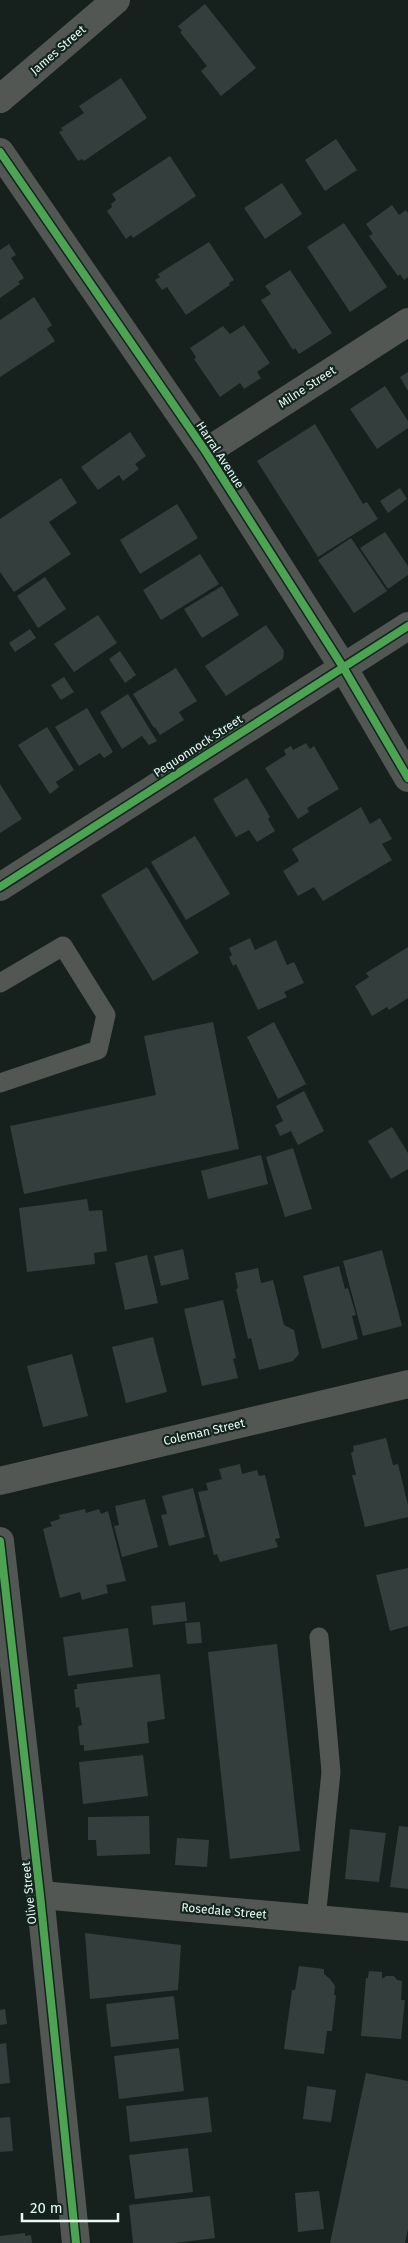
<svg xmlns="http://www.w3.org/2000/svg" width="408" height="2243" font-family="'Fira Sans',sans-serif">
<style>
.building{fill:#343e3c}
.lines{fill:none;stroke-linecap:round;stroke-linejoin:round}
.service{stroke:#525754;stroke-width:19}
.minor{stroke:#525754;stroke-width:28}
.tertiary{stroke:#525754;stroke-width:28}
.cycleway-casing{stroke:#12251f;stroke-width:11}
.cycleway{stroke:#4ca352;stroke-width:8}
.labels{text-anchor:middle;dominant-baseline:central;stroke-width:4.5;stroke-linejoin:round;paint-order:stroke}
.street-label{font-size:12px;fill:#ebf7f3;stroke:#12251f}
</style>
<rect width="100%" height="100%" fill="#16211e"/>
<g class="building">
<path d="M 205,4 L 256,68 L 221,96 L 201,71 L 207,66 L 180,32 L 182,31 L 178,26 Z"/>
<path d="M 121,78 L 147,118 L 84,161 L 82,159 L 78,161 L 59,132 L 63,130 L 61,128 L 84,113 L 79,106 Z"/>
<path d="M 336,139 L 357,170 L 325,191 L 305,160 Z"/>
<path d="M 170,156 L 196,196 L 133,238 L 131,235 L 126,239 L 107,211 L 112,207 L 111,204 L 116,200 L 112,194 Z"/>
<path d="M 282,183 L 302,214 L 265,239 L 244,208 Z"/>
<path d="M 392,205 L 399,215 L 406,210 L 408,213 L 408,277 L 404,280 L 400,274 L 398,276 L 369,236 L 373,234 L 366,224 Z"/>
<path d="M 344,223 L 387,287 L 350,312 L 307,247 Z"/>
<path d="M 209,242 L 234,280 L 229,283 L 230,285 L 186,315 L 167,287 L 162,290 L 155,280 L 160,277 L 158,274 Z"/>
<path d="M 9,244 L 16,255 L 11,258 L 24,278 L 18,282 L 20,284 L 0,298 L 0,250 Z"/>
<path d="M 290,270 L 332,333 L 299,354 L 295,348 L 293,350 L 261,300 L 271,294 L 265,286 Z"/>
<path d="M 34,297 L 52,325 L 47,329 L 55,341 L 0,377 L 0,320 Z"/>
<path d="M 244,325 L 270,363 L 257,372 L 261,378 L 244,389 L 240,383 L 220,397 L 194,359 L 196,357 L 190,348 L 223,326 L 230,334 Z"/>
<path d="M 408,372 L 408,391 L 400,377 Z"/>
<path d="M 385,386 L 408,421 L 408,428 L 377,449 L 350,409 Z"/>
<path d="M 315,424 L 363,504 L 367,502 L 378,519 L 318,557 L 257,461 Z"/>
<path d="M 130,432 L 146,456 L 135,464 L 139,469 L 123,481 L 119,475 L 98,490 L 81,467 Z"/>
<path d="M 61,478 L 77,503 L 49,522 L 71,554 L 14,592 L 0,572 L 0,519 Z"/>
<path d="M 400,488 L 407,499 L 388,513 L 380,501 Z"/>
<path d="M 177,504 L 198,538 L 140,574 L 120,540 Z"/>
<path d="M 385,532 L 408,566 L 408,575 L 388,589 L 360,548 Z"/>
<path d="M 351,538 L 387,591 L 354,613 L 318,560 Z"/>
<path d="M 200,554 L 219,584 L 161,620 L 143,590 Z"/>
<path d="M 45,577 L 66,609 L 38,628 L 17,596 Z"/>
<path d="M 222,586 L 239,615 L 202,638 L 184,609 Z"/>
<path d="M 98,615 L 117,643 L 74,672 L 54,644 Z"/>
<path d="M 266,625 L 284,651 L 283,659 L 226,696 L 205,666 Z"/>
<path d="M 30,629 L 36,638 L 15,652 L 9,643 Z"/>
<path d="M 120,651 L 136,675 L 125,683 L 109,659 Z"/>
<path d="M 176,668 L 197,701 L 179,712 L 184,720 L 160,735 L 155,727 L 154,728 L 133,694 Z"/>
<path d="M 64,677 L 74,692 L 61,700 L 51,685 Z"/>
<path d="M 128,694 L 157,741 L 149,745 L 142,736 L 122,749 L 100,712 Z"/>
<path d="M 87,708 L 113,752 L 104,758 L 100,753 L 79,766 L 55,727 Z"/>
<path d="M 47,727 L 74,770 L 56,782 L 59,787 L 50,794 L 18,745 Z"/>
<path d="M 306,743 L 310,749 L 314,746 L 339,789 L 307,808 L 309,812 L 298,819 L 265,768 L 286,755 L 284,750 L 291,746 L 293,750 Z"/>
<path d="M 247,778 L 270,817 L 268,819 L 275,831 L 257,842 L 249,830 L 236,837 L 213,799 Z"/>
<path d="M 0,784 L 22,819 L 0,833 Z"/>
<path d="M 361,807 L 370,824 L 380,818 L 392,839 L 382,844 L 392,860 L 323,901 L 314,887 L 298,896 L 283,871 L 299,861 L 292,849 Z"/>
<path d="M 195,836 L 230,894 L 186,920 L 151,862 Z"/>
<path d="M 147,867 L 199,953 L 153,981 L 101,895 Z"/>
<path d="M 250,938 L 255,950 L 276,940 L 287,965 L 294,962 L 304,983 L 284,992 L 287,997 L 258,1010 L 236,964 L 233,966 L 229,957 L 232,955 L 229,948 Z"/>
<path d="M 408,947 L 408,998 L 389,1010 L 387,1007 L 372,1016 L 355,986 L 369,977 L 366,973 Z"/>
<path d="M 213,1022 L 239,1149 L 24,1194 L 10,1126 L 156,1095 L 144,1036 Z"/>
<path d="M 274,1022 L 306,1084 L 278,1099 L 247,1037 Z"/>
<path d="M 304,1091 L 324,1131 L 298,1145 L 291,1131 L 280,1136 L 275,1125 L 283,1121 L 276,1106 Z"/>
<path d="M 392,1127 L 408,1153 L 408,1169 L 391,1179 L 368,1141 Z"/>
<path d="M 293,1148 L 312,1209 L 285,1217 L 266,1157 Z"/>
<path d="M 261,1155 L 268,1184 L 208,1199 L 201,1171 Z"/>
<path d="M 87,1199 L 89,1211 L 102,1210 L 107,1251 L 94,1253 L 95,1264 L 27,1272 L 19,1208 Z"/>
<path d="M 183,1249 L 189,1279 L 161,1286 L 154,1256 Z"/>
<path d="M 382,1250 L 402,1326 L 363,1336 L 343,1261 Z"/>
<path d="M 147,1255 L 158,1303 L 125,1310 L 115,1263 Z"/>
<path d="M 339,1266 L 345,1289 L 348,1288 L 356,1315 L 352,1316 L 358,1339 L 322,1349 L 303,1276 Z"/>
<path d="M 258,1268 L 261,1283 L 273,1280 L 284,1325 L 294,1330 L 299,1354 L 293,1361 L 259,1370 L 251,1338 L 248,1339 L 236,1289 L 238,1288 L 235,1273 Z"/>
<path d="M 223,1300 L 236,1358 L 233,1359 L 238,1378 L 202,1386 L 184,1309 Z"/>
<path d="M 153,1337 L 167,1392 L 126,1403 L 112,1347 Z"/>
<path d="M 72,1354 L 88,1416 L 43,1427 L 27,1366 Z"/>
<path d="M 386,1438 L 393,1465 L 398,1464 L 408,1505 L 408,1517 L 365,1527 L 352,1475 L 356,1475 L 351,1453 L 354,1451 L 353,1446 Z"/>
<path d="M 240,1464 L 242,1474 L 257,1470 L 259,1476 L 265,1475 L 280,1538 L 275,1539 L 278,1547 L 220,1562 L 217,1554 L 214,1555 L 198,1492 L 208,1490 L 206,1483 L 222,1479 L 219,1469 Z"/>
<path d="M 193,1488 L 205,1537 L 169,1546 L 161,1515 L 167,1514 L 162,1496 Z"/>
<path d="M 145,1499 L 158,1547 L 122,1557 L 114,1526 L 119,1525 L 115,1506 Z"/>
<path d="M 85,1509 L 86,1513 L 99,1509 L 101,1514 L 108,1511 L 126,1581 L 106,1585 L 108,1593 L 82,1600 L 80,1592 L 60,1598 L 43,1529 L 52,1526 L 50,1522 L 60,1519 L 59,1515 Z"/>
<path d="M 408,1568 L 408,1626 L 390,1631 L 376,1575 Z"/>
<path d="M 185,1602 L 187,1621 L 153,1625 L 151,1606 Z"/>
<path d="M 200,1622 L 202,1643 L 187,1644 L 185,1623 Z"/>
<path d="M 128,1628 L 133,1667 L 68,1676 L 63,1637 Z"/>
<path d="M 277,1644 L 300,1851 L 230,1859 L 208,1652 Z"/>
<path d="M 160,1674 L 165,1719 L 147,1722 L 149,1743 L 84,1751 L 84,1745 L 80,1745 L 78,1726 L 82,1725 L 79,1707 L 76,1708 L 74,1689 L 77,1689 L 77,1684 Z"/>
<path d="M 143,1755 L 148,1796 L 83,1804 L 79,1762 Z"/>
<path d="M 149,1816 L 150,1854 L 97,1856 L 96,1840 L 88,1840 L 88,1817 Z"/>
<path d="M 399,1826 L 408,1827 L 408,1889 L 390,1887 Z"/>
<path d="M 350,1829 L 386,1833 L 379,1882 L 345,1879 Z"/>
<path d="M 177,1838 L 209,1840 L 207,1867 L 175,1865 Z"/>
<path d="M 85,1933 L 181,1945 L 178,1990 L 90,1999 Z"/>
<path d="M 299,1966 L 324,1969 L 324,1974 L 330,1979 L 335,1986 L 334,1995 L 336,1995 L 332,2031 L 327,2031 L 324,2054 L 284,2049 L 292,1990 L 295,1990 Z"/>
<path d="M 369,1971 L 382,1972 L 382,1979 L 386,1976 L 394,1976 L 397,1980 L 402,1981 L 401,2000 L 405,2000 L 401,2039 L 361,2036 L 366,1978 L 368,1978 Z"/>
<path d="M 174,1996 L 179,2039 L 111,2047 L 106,2004 Z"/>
<path d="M 5,2009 L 7,2024 L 0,2025 L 0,2010 Z"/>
<path d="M 6,2043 L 10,2083 L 0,2084 L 0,2044 Z"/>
<path d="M 179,2048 L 184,2091 L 119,2099 L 114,2056 Z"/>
<path d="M 366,2073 L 408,2081 L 408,2229 L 405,2243 L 330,2243 Z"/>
<path d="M 307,2086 L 336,2090 L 331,2122 L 303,2119 Z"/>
<path d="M 208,2097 L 212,2132 L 130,2142 L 126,2106 Z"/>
<path d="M 10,2117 L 13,2151 L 0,2152 L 0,2118 Z"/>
<path d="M 188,2148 L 193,2192 L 135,2199 L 129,2155 Z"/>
<path d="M 319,2191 L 324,2229 L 298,2232 L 295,2193 Z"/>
<path d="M 210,2196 L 215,2238 L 175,2243 L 133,2243 L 129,2205 Z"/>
<path d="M 25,2233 L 25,2236 L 31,2235 L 32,2243 L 0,2243 L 0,2236 Z"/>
</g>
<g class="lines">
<g class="service">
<path d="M 0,983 L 63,946 L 106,1015 L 98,1050 L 0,1083"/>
<path d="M 316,1919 L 331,1772 L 319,1637"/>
</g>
<g class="minor">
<path d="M 0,99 L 116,0"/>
<path d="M 206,452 L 408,322"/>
<path d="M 0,1481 L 408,1384"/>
<path d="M 0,1541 L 40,1895 L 76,2243"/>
<path d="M 40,1895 L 408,1927"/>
</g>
<g class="tertiary">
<path d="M 0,152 L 206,452 L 343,667 L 408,778"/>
<path d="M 0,887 L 408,626"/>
</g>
<defs>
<g id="cycleway">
<path d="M 0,152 L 206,452 L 343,667 L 408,778"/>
<path d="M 0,887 L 408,626"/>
<path d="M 0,1541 L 40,1895 L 76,2243"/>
</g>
</defs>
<use href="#cycleway" class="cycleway-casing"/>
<use href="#cycleway" class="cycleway"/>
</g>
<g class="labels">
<g class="street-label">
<text transform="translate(58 50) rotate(-41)">James Street</text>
<text transform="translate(307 387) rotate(-33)">Milne Street</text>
<text transform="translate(220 455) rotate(57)">Harral Avenue</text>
<text transform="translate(198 746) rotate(-33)">Pequonnock Street</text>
<text transform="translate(204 1432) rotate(-13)">Coleman Street</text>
<text transform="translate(29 1893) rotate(-96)">Olive Street</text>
<text transform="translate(224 1911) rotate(5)">Rosedale Street</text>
</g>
</g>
<path d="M22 2213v8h96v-8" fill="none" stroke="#ebf7f3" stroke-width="2.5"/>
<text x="30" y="2213" font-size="15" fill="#ebf7f3" stroke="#12251f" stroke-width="4" paint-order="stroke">20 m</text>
</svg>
